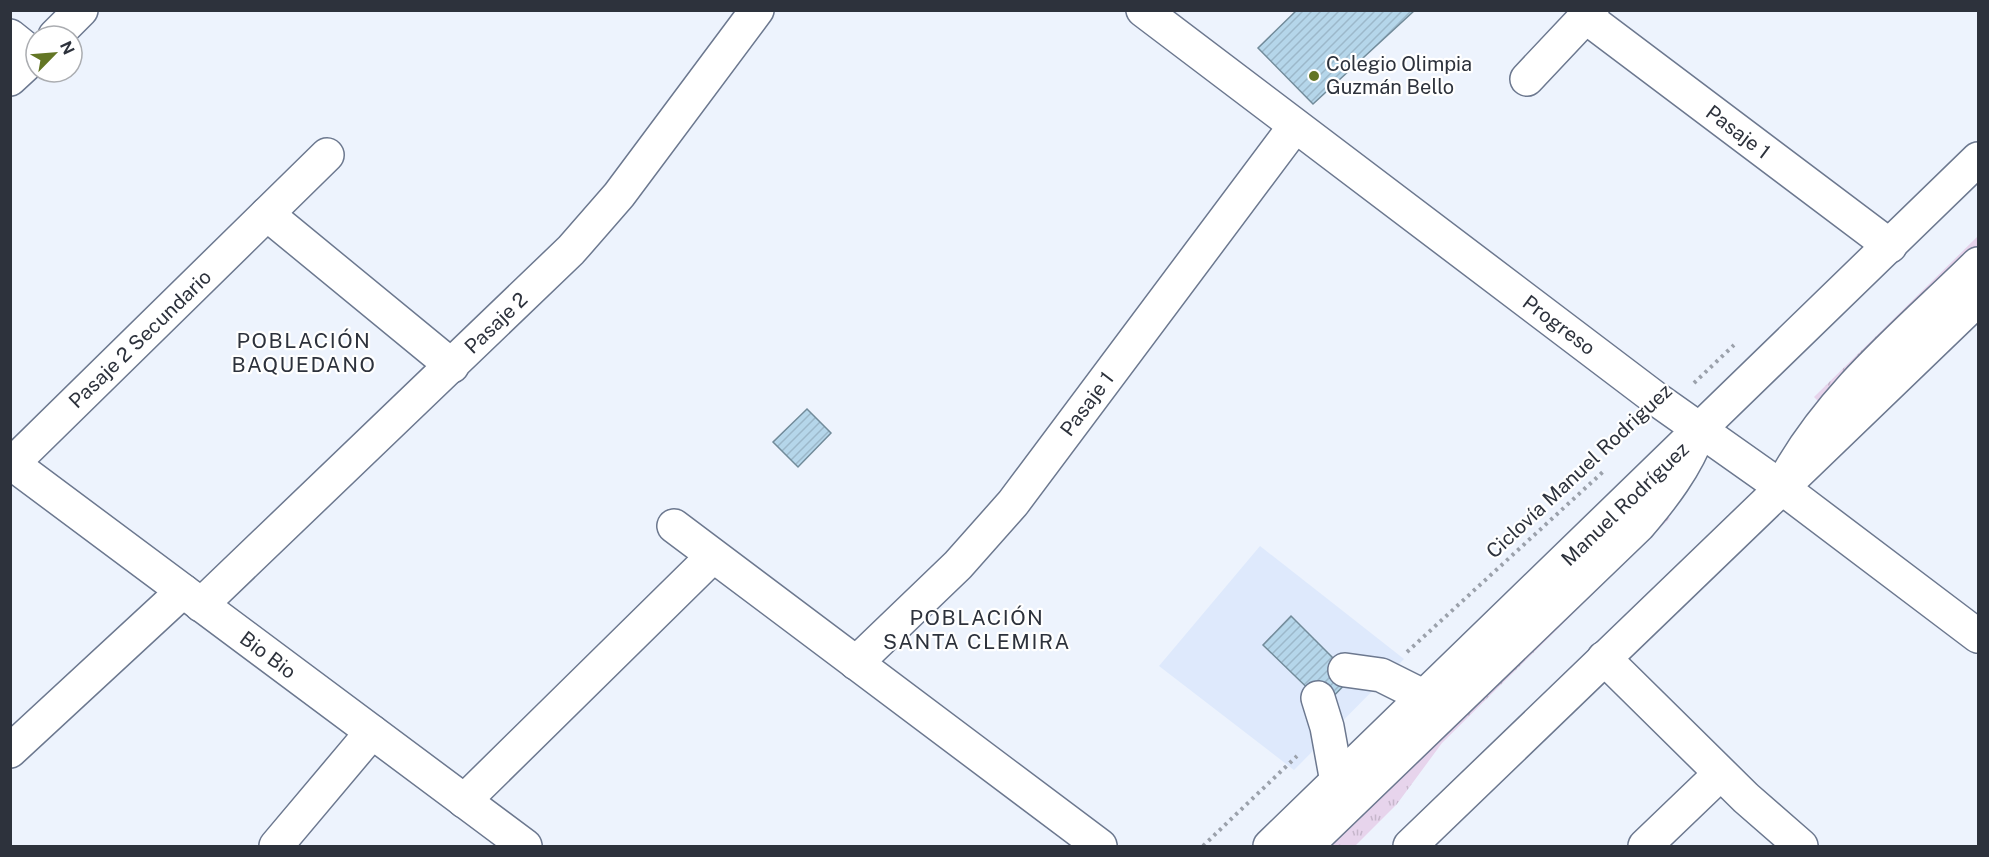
<svg xmlns="http://www.w3.org/2000/svg" width="1989" height="857" font-family="'Public Sans',sans-serif">
<style>
.built{fill:#dee9fc}
.grass{fill:url(#grass-tufts)}
.building{fill:url(#building-hatch);stroke:#728b9a;stroke-width:1.5}
.lines{fill:none;stroke-linecap:round;stroke-linejoin:round}
.minor-casing{stroke:#6c788f;stroke-width:36}
.major-casing{stroke:#6c788f;stroke-width:36}
.path{stroke:#9ba1ab;stroke-width:4;stroke-dasharray:3 4.5;stroke-linecap:butt}
.minor{stroke:#fff;stroke-width:33}
.major{stroke:#fff;stroke-width:33}
.poi-dot{fill:#637625;stroke:#fff;stroke-width:2}
.labels{text-anchor:middle;dominant-baseline:central;stroke-width:4.5;stroke-linejoin:round;paint-order:stroke}
.poi-label{font-size:20px;fill:#2d323c;stroke:#fff;text-anchor:start}
.street-label{font-size:20px;fill:#2d323c;stroke:#fff}
.neighbourhood-label{font-size:21px;letter-spacing:1.5px;fill:#2d323c;stroke:#fff}
</style>
<defs>
<pattern id="grass-tufts" width="24" height="20" patternUnits="userSpaceOnUse" patternTransform="scale(1.5)"><rect width="24" height="20" fill="#e7d4ec"/><path d="M3 7l-1-3M5 7V3M7 7l1-3M15 17l-1-3M17 17v-4M19 17l1-3" fill="none" stroke="#c6b6cb"/></pattern>
<pattern id="building-hatch" width="6" height="6" patternUnits="userSpaceOnUse" patternTransform="scale(1.5)"><rect width="6" height="6" fill="#b5d6ea"/><path d="M-1 1l2-2M0 6l6-6M5 7l2-2" fill="none" stroke="#9cb8ca"/></pattern>
</defs>
<rect width="100%" height="100%" fill="#edf3fd"/>
<path class="built" d="M 1260,546 L 1404,659 L 1294,770 L 1159,666 Z"/>
<g class="grass">
<path d="M 1978,236 L 1978,252 L 1822,405 L 1814,397 Z"/>
<path d="M 1666,515 L 1670,518 L 1442,743 L 1397,804 L 1355,846 L 1321,846 Z"/>
</g>
<g class="building">
<path d="M 1297,10 L 1415,10 L 1313,104 L 1258,48 Z"/>
<path d="M 807,409 L 831,433 L 798,467 L 773,442 Z"/>
<path d="M 1291,616 L 1352,677 L 1325,705 L 1263,645 Z"/>
</g>
<g class="lines">
<defs>
<g id="minor">
<path d="M 1143,10 L 1655,398 L 1781,487 L 1978,636"/>
<path d="M 1586,17 L 1890,246"/>
<path d="M 10,36 L 35,56"/>
<path d="M 55,36 L 81,10"/>
<path d="M 10,79 L 36,55"/>
<path d="M 1527,79 L 1592,10"/>
<path d="M 267,214 L 452,366"/>
<path d="M 10,462 L 525,846"/>
<path d="M 12,464 L 327,155"/>
<path d="M 1786,478 C 1833,393 1910,331 1978,264"/>
<path d="M 674,526 L 1100,846"/>
<path d="M 201,605 L 571,250 L 619,195 L 757,10"/>
<path d="M 1604,658 L 1746,798 L 1801,846"/>
<path d="M 856,663 L 958,565 L 1013,503 L 1295,126"/>
<path d="M 1345,670 L 1381,675 L 1425,697"/>
<path d="M 1318,698 L 1327,727 L 1337,782"/>
<path d="M 10,751 L 183,591"/>
<path d="M 464,801 L 713,556"/>
<path d="M 276,846 L 372,732"/>
<path d="M 1306,846 L 1639,525 C 1663,497 1686,467 1699,432"/>
<path d="M 1645,846 L 1720,774"/>
</g>
<g id="major">
<path d="M 1270,846 L 1978,159"/>
<path d="M 1410,846 L 1978,299"/>
</g>
</defs>
<use href="#minor" class="minor-casing"/>
<use href="#major" class="major-casing"/>
<g class="path">
<path d="M 1694,383 L 1734,345"/>
<path d="M 1407,652 L 1605,470"/>
<path d="M 1203,846 L 1297,756"/>
</g>
<use href="#minor" class="minor"/>
<use href="#major" class="major"/>
</g>
<circle class="poi-dot" cx="1314" cy="76" r="6"/>
<g class="labels">
<g class="poi-label">
<text x="1326" y="64">Colegio Olimpia<tspan x="1326" dy="23">Guzmán Bello</tspan></text>
</g>
<g class="street-label">
<text transform="translate(1738 132) rotate(37)">Pasaje 1</text>
<text transform="translate(496 323) rotate(-44)">Pasaje 2</text>
<text transform="translate(1559 325) rotate(37)">Progreso</text>
<text transform="translate(140 339) rotate(-44)">Pasaje 2 Secundario</text>
<text transform="translate(1087 404) rotate(-53)">Pasaje 1</text>
<text transform="translate(1579 471) rotate(-43)">Ciclovía Manuel Rodriguez</text>
<text transform="translate(1625 504) rotate(-44)">Manuel Rodríguez</text>
<text transform="translate(268 655) rotate(37)">Bio Bio</text>
</g>
<g class="neighbourhood-label">
<text x="304" y="340">POBLACIÓN<tspan x="304" dy="24">BAQUEDANO</tspan></text>
<text x="977" y="617">POBLACIÓN<tspan x="977" dy="24">SANTA CLEMIRA</tspan></text>
</g>
</g>
<rect width="1989" height="857" fill="none" stroke="#2d323c" stroke-width="24"/>
<g transform="translate(54 54) rotate(65)"><circle r="28" fill="#ffffff" stroke="#abadb1" stroke-width="1.5"/>
<path d="M0-4.5L10 22L0 15L-10 22Z" fill="#637625"/>
<text y="-9" font-size="16" font-weight="bold" text-anchor="middle" fill="#2d323c">N</text>
</g>
</svg>
